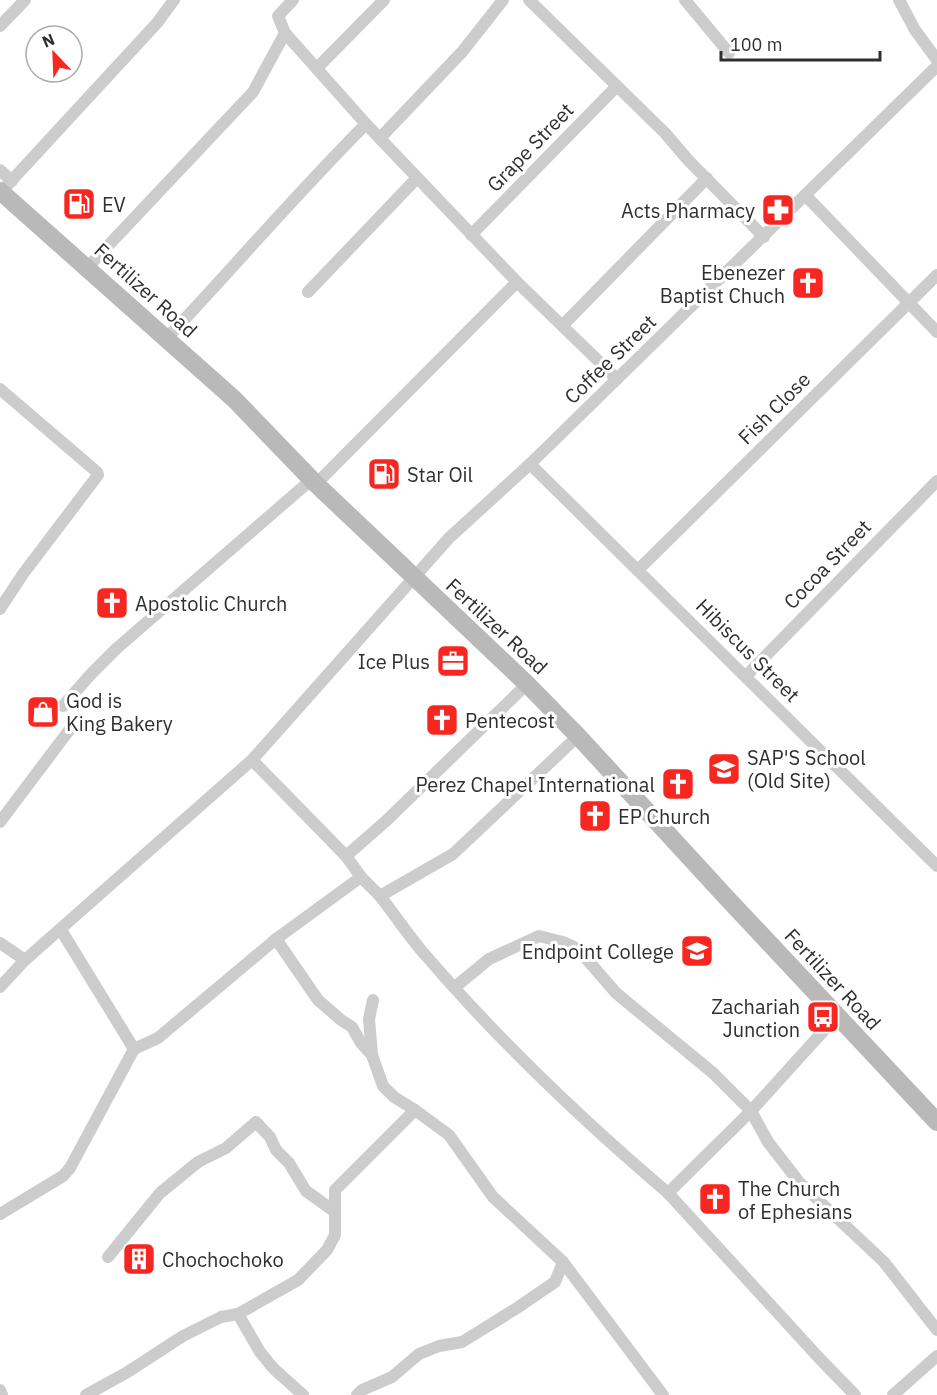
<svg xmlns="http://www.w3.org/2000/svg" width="937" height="1395" font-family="'IBM Plex Sans',sans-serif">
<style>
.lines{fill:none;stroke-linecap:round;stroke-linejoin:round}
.street{stroke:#ccc;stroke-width:12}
.secondary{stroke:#b9b9b9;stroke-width:18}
.labels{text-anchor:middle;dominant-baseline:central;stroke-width:6;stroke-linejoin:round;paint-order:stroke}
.street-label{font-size:20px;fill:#2f2f2f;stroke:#fff}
.poi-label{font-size:20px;fill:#2f2f2f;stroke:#fff;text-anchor:start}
</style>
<rect width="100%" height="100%" fill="#fff"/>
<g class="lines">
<g class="street">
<path d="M 529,0 L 665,133 L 688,160 L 764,237"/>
<path d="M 685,0 L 729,53"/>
<path d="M 899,0 L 915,30 L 937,60"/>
<path d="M 0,26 L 25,0"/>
<path d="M 285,33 L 278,16 L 293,0"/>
<path d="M 317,68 L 384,0"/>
<path d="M 380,138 L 462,52 L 503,0"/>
<path d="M 0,170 L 12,181"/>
<path d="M 1,192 L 157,23 L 174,0"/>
<path d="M 806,196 L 937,332"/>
<path d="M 471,235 L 617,86"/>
<path d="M 88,267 L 253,92 L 285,33 L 366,124"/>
<path d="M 308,292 L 417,178"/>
<path d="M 563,325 L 707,178"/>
<path d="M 167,338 C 234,267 297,193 366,124 L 517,282"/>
<path d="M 0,389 L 97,472 L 98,475 L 23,574 L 0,609"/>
<path d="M 530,464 L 937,866"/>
<path d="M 316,484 L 517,282 L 617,379"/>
<path d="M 638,570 L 937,275"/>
<path d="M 746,676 L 937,481"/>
<path d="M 63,706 L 91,674 L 116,649 L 311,480"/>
<path d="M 252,760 L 346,856 L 386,821 L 527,684"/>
<path d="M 0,822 L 70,729"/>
<path d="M 346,856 L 361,877 L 380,896 L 453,854 L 578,736"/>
<path d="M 380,896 C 394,914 407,933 421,950 C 496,1038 580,1118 668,1193 L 751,1111 L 837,1016"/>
<path d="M 276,939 L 318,1000 L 341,1020 L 352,1027 L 361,1043 L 372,1055"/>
<path d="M 0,943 L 25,960 L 252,760 L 449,538 L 530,464 L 937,66"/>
<path d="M 0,987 L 25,960"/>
<path d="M 455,987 L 489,959 L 539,936 L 563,942 L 578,949 L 616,993 L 713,1073 L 751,1111 L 768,1142 L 799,1182 L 884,1262 L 937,1330"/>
<path d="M 373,1000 L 369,1019 L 372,1055 L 383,1086 L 394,1097 L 415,1110 L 449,1135 L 493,1197 L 563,1262 L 663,1395"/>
<path d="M 134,1049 L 158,1038 L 276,939 L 361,877"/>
<path d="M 668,1193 L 820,1359 L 855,1395"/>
<path d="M 0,1214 L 63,1176 L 70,1168 L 134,1049 L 61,930"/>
<path d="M 108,1257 L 160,1193 L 198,1162 L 226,1148 L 256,1122 L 270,1137 L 276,1150 L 289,1163 L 306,1191 L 334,1211"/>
<path d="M 238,1314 L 260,1352 L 273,1368 L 303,1395"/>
<path d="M 0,1390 L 2,1395"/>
<path d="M 86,1395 L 126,1373 L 183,1336 L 221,1317 L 238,1314 L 298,1280 L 327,1250 L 335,1235 L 335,1190 L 415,1110"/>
<path d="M 357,1395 L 362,1390 L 392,1377 L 419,1354 L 439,1346 L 462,1342 L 517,1308 L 555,1282 L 563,1262"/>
<path d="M 893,1395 L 937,1356"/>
</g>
<path class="secondary" d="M 0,191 L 234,399 L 316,484 L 527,684 L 578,736 L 725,896 L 937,1122"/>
</g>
<defs>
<symbol id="fuel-square" viewBox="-11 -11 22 22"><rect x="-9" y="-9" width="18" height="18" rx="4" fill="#f62721" stroke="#fff"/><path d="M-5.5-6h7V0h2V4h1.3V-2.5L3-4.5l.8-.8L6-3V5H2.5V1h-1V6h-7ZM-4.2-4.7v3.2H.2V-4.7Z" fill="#fff"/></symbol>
<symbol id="pharmacy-square" viewBox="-11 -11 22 22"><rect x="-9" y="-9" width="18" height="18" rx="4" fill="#f62721" stroke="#fff"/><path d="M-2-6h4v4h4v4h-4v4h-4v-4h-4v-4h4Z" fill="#fff"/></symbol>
<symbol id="church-square" viewBox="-11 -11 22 22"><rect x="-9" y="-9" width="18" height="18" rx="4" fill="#f62721" stroke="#fff"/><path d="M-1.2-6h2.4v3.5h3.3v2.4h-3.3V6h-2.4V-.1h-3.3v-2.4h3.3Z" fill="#fff"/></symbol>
<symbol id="office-square" viewBox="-11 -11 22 22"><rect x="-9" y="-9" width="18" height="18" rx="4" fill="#f62721" stroke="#fff"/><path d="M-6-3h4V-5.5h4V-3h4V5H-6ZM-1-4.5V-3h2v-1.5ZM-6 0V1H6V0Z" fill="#fff"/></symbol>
<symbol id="shop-square" viewBox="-11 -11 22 22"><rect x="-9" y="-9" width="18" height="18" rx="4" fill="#f62721" stroke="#fff"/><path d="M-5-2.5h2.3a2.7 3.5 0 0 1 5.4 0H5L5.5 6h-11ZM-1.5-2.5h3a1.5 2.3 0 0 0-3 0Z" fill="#fff"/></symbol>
<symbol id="school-square" viewBox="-11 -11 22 22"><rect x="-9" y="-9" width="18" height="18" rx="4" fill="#f62721" stroke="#fff"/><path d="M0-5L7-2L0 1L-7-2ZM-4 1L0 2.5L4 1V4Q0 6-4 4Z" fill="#fff"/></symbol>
<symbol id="bus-square" viewBox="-11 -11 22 22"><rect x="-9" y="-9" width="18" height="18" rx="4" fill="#f62721" stroke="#fff"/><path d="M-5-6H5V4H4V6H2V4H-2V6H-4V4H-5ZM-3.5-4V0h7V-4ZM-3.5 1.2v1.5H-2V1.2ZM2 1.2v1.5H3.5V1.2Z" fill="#fff"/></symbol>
<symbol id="building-square" viewBox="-11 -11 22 22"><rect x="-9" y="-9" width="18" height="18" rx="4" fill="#f62721" stroke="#fff"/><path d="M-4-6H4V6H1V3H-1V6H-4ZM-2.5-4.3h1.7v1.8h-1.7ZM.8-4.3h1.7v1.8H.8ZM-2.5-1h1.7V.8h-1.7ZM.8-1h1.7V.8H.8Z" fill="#fff"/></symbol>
</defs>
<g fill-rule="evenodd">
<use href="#fuel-square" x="60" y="185" width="38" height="38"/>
<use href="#pharmacy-square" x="759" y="191" width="38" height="38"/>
<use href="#church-square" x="789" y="264" width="38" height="38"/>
<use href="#fuel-square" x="365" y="455" width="38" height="38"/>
<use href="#church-square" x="93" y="584" width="38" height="38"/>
<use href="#office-square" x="434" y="642" width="38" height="38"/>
<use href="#shop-square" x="24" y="693" width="38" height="38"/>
<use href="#church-square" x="423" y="701" width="38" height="38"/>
<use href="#school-square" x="705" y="750" width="38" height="38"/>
<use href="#church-square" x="659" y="765" width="38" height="38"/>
<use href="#church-square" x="576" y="797" width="38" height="38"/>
<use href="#school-square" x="678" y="932" width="38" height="38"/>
<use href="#bus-square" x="804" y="998" width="38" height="38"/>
<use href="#church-square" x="696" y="1180" width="38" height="38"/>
<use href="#building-square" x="120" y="1240" width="38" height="38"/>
</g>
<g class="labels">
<g class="street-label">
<text transform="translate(530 147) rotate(-46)">Grape Street</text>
<text transform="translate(146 290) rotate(42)">Fertilizer Road</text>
<text transform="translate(610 359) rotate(-44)">Coffee Street</text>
<text transform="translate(774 408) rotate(-45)">Fish Close</text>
<text transform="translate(827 564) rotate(-46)">Cocoa Street</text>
<text transform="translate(497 626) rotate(43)">Fertilizer Road</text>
<text transform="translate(748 650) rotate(45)">Hibiscus Street</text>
<text transform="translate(833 979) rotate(47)">Fertilizer Road</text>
</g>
<g class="poi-label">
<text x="102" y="204">EV</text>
<text x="755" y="210" text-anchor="end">Acts Pharmacy</text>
<text x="785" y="272" text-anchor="end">Ebenezer<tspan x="785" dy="23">Baptist Chuch</tspan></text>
<text x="407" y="474">Star Oil</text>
<text x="135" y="603">Apostolic Church</text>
<text x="430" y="661" text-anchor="end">Ice Plus</text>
<text x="66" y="700">God is<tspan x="66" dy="23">King Bakery</tspan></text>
<text x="465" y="720">Pentecost</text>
<text x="747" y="757">SAP'S School<tspan x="747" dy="23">(Old Site)</tspan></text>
<text x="655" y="784" text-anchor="end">Perez Chapel International</text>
<text x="618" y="816">EP Church</text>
<text x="674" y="951" text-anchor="end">Endpoint College</text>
<text x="800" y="1006" text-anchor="end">Zachariah<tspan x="800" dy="23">Junction</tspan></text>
<text x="738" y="1188">The Church<tspan x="738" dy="23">of Ephesians</tspan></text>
<text x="162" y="1259">Chochochoko</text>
</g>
</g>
<g transform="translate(54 54) rotate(337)"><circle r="28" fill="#ffffff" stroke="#acacac" stroke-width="1.5"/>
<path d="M0-4.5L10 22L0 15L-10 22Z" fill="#f62721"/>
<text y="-9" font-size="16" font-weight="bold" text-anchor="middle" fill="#2f2f2f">N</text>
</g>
<path d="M721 51v9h159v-9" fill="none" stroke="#2f2f2f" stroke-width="3"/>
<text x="730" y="51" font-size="18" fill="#2f2f2f" stroke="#ffffff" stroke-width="4.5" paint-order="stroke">100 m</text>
</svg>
